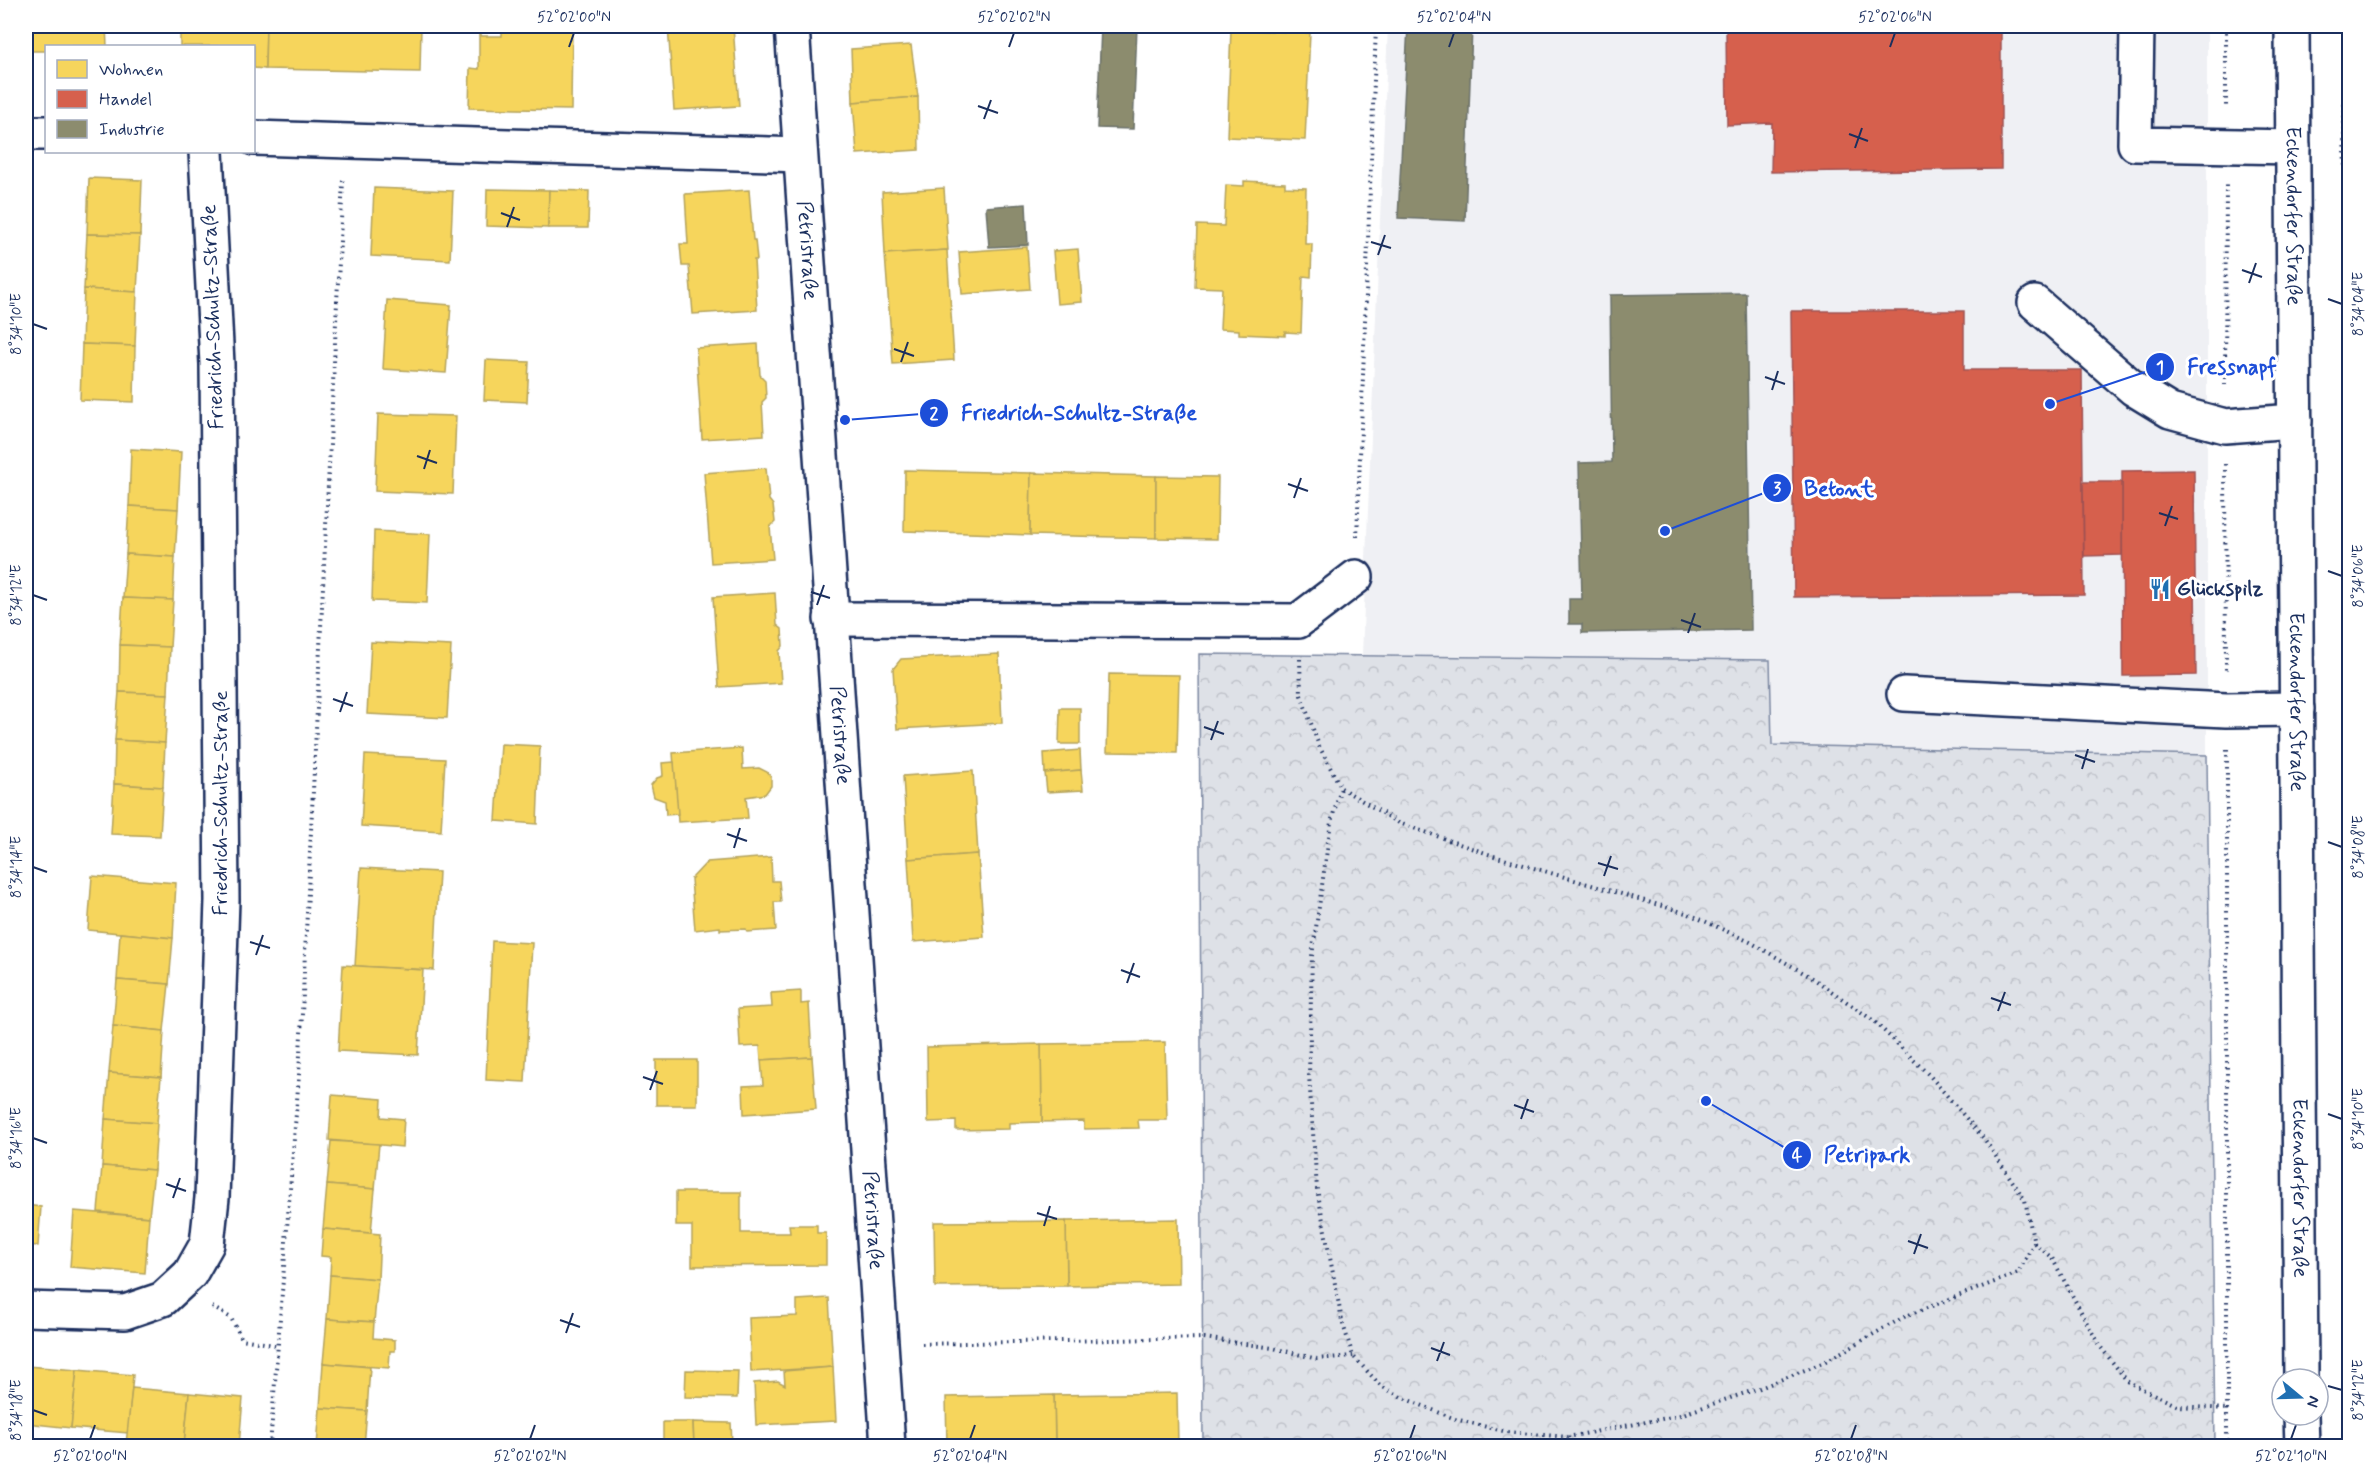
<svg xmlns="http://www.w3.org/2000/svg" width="2375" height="1472" font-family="Mynerve,sans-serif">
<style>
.built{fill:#eff0f4}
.forest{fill:url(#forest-crowns);stroke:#7c88a2;stroke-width:1.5}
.homes{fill:#f6d55c;stroke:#b4a35d;stroke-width:1.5}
.shops{fill:#d6604d;stroke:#9e5152;stroke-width:1.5}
.industry{fill:#8c8c6e;stroke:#6a7069;stroke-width:1.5}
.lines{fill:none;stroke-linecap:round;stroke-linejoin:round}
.minor-casing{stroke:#1b2f5e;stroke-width:38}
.path{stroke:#1b2f5e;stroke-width:4;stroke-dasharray:1.5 4.5;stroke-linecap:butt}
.minor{stroke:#fff;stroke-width:33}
.ticks{fill:none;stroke:#1b2f5e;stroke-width:2}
.labels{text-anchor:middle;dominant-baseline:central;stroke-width:6;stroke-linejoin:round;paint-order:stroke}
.street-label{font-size:21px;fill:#1b2f5e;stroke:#fff}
.poi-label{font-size:21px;font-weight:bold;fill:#1b2f5e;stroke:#fff;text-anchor:start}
.leader{fill:none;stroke:#1d4ed8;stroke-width:2}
.callout-dot{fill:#1d4ed8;stroke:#fff;stroke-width:2}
.mark-label{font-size:18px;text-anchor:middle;font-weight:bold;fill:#fff}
.callout-label{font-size:22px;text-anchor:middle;font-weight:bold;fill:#1d4ed8;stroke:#fff;stroke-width:6;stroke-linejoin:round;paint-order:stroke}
.neatline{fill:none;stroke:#1b2f5e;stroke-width:2}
.ticks-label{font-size:15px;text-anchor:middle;fill:#1b2f5e}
</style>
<defs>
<pattern id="forest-crowns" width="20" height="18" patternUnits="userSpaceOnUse" patternTransform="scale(1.5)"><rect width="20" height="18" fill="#dee1e7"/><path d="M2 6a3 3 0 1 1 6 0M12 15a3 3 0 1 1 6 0" fill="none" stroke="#bec1c9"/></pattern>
</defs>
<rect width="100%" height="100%" fill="#fff"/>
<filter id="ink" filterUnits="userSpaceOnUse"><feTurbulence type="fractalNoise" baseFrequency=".0167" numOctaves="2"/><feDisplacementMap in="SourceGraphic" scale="12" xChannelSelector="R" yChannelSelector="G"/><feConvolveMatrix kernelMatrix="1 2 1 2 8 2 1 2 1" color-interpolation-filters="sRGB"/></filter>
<g filter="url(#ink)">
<path class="built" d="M 1388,26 L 2207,26 L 2207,755 L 1772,745 L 1770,660 L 1362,655 Z"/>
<path class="forest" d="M 1199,654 L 1770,660 L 1772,745 L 2207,755 L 2215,1446 L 1203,1446 Z"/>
<g class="homes">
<path d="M 26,26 L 106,26 L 107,46 L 46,46 L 46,51 L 26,51 Z"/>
<path d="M 180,26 L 266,26 L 265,69 L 254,68 L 254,46 L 180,46 Z"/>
<path d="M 266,26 L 421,26 L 420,72 L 265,69 Z"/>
<path d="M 502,26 L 572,28 L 571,110 L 469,108 L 470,68 L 479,69 L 479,27 L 481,27 L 481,36 L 502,36 Z"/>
<path d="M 668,26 L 733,26 L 739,106 L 674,110 Z"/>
<path d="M 1231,26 L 1310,26 L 1310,33 L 1231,29 Z"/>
<path d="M 1231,29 L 1310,33 L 1305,140 L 1227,137 Z"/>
<path d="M 911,45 L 918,97 L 853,102 L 851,49 Z"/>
<path d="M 918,97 L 919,150 L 857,154 L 853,102 Z"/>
<path d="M 89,178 L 142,180 L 140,235 L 87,234 Z"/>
<path d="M 1244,181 L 1285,183 L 1285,187 L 1306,188 L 1305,244 L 1312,244 L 1311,277 L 1303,276 L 1301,333 L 1285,332 L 1285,336 L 1239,334 L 1239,330 L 1220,329 L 1222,288 L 1195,287 L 1197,225 L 1224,226 L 1226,185 L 1244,186 Z"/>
<path d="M 374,188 L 453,191 L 450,260 L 371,256 Z"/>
<path d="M 944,188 L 948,250 L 885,254 L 882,192 Z"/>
<path d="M 487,189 L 549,190 L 548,228 L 486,226 Z"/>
<path d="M 549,190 L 589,191 L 588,228 L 548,228 Z"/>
<path d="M 749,190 L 753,240 L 755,240 L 757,260 L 754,260 L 757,310 L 693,314 L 689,266 L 682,266 L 680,244 L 688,244 L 685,194 Z"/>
<path d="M 87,234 L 140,235 L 137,292 L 84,289 Z"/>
<path d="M 1027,247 L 1030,289 L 962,294 L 959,252 Z"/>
<path d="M 1078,249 L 1082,302 L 1057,304 L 1053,251 Z"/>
<path d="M 947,250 L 954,360 L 893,364 L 885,254 Z"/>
<path d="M 84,289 L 137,292 L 135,346 L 82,344 Z"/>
<path d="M 387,300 L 451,305 L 446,373 L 383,369 Z"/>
<path d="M 82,344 L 135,346 L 134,402 L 80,400 Z"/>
<path d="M 758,344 L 760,375 L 765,380 L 766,398 L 762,402 L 764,435 L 702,439 L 696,348 Z"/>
<path d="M 486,360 L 529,362 L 527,402 L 484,400 Z"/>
<path d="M 378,414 L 456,416 L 453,494 L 375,491 Z"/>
<path d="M 131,449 L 181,452 L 178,509 L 129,506 Z"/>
<path d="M 766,468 L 769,500 L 773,505 L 775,522 L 770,527 L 773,559 L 711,563 L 704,473 Z"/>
<path d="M 905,470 L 1031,473 L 1030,535 L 904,531 Z"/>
<path d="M 1031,473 L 1156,476 L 1156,538 L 1030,535 Z"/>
<path d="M 1156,476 L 1218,477 L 1217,539 L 1156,538 Z"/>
<path d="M 129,506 L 178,509 L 175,557 L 126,554 Z"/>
<path d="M 374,531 L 430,534 L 427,603 L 372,601 Z"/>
<path d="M 126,554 L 175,557 L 173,600 L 123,598 Z"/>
<path d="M 775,593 L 777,625 L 782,629 L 783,646 L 779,651 L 781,683 L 719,687 L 713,597 Z"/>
<path d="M 123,598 L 173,600 L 170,647 L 120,645 Z"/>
<path d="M 371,642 L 451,646 L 447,718 L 367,714 Z"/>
<path d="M 120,645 L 170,647 L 168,694 L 119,692 Z"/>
<path d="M 999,654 L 1002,723 L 897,729 L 893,669 L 901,659 Z"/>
<path d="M 1109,674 L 1179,675 L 1177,753 L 1107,752 Z"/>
<path d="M 119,692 L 168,694 L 165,743 L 115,740 Z"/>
<path d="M 1060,708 L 1080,708 L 1080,744 L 1059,744 Z"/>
<path d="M 115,740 L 165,743 L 163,787 L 114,784 Z"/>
<path d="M 501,744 L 540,746 L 537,824 L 496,821 Z"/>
<path d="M 742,748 L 743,769 L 759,768 L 767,772 L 771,777 L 771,786 L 765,794 L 746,797 L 748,818 L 678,822 L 673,753 Z"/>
<path d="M 1080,750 L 1081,770 L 1045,773 L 1044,753 Z"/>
<path d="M 365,755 L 445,759 L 441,831 L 361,826 Z"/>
<path d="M 674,762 L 678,814 L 666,815 L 665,801 L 654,797 L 651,785 L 657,778 L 663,776 L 662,763 Z"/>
<path d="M 1081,770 L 1083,790 L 1047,792 L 1045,773 Z"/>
<path d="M 973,771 L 978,854 L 908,859 L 903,776 Z"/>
<path d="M 114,784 L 163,787 L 160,836 L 111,834 Z"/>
<path d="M 978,854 L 984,937 L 913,942 L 908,859 Z"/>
<path d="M 771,857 L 772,881 L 779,881 L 781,902 L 774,902 L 776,930 L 747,932 L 746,929 L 720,930 L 720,927 L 695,930 L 691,879 L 707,862 Z"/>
<path d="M 361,868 L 439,872 L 434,970 L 355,966 Z"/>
<path d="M 92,876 L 176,883 L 173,938 L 88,930 Z"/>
<path d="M 120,933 L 173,938 L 169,984 L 117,980 Z"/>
<path d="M 492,941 L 532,943 L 525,1082 L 486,1080 Z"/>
<path d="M 343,965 L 423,970 L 418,1055 L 338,1051 Z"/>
<path d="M 117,980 L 169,984 L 164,1031 L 113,1026 Z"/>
<path d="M 801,991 L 801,1004 L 809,1003 L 812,1057 L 761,1060 L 760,1046 L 740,1047 L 738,1009 L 772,1007 L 771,993 Z"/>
<path d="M 113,1026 L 164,1031 L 161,1077 L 109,1073 Z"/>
<path d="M 1165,1042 L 1167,1120 L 1138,1120 L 1139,1128 L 1084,1129 L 1084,1121 L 1042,1122 L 1041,1044 Z"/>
<path d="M 1041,1044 L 1042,1122 L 1009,1123 L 1009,1129 L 956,1130 L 956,1121 L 928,1122 L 927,1047 Z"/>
<path d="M 812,1057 L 816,1109 L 744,1114 L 743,1086 L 763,1085 L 761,1060 Z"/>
<rect x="656" y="1060" width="41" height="45"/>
<path d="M 109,1073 L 161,1077 L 157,1123 L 105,1119 Z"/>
<path d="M 332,1095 L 382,1099 L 381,1117 L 404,1119 L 402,1147 L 329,1140 Z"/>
<path d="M 105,1119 L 157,1123 L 154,1170 L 102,1166 Z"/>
<path d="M 331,1141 L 379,1144 L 375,1189 L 327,1185 Z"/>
<path d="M 102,1166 L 154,1170 L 149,1217 L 98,1212 Z"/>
<path d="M 327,1185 L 375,1189 L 371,1233 L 323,1229 Z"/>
<path d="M 676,1192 L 741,1192 L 741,1233 L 790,1233 L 789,1225 L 817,1225 L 817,1233 L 826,1233 L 826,1265 L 692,1266 L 692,1226 L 676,1226 Z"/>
<path d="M 26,1205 L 41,1207 L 38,1246 L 26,1245 Z"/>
<path d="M 74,1211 L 149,1217 L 145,1273 L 70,1267 Z"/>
<path d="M 1178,1219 L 1179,1284 L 1067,1286 L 1066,1221 Z"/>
<path d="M 1066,1221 L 1067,1286 L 935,1287 L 934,1222 Z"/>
<path d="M 323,1229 L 380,1234 L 378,1279 L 330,1275 L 331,1257 L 321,1256 Z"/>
<path d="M 330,1275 L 378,1279 L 374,1322 L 327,1319 Z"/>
<path d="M 829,1298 L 833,1367 L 751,1372 L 749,1318 L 797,1316 L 797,1300 Z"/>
<path d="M 327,1319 L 374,1322 L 373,1338 L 395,1340 L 395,1351 L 390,1351 L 389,1368 L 323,1363 Z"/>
<path d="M 323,1363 L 370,1367 L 367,1411 L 320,1408 Z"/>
<path d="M 26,1366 L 77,1370 L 71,1428 L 26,1423 Z"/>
<path d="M 833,1367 L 836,1421 L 756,1425 L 754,1383 L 778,1381 L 785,1385 L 784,1371 Z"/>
<path d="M 77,1370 L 133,1375 L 128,1433 L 71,1428 Z"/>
<path d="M 686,1370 L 738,1371 L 737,1398 L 685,1397 Z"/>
<path d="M 132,1388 L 189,1393 L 184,1446 L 126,1444 Z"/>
<path d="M 189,1393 L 243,1398 L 239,1446 L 184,1446 Z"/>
<path d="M 1177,1393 L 1178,1446 L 1055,1446 L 1054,1395 Z"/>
<path d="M 1054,1395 L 1055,1446 L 947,1446 L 946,1397 Z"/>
<path d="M 320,1408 L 367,1411 L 364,1446 L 317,1446 Z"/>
<path d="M 663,1422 L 693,1422 L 694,1444 L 663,1444 Z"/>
<path d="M 693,1422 L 731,1423 L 732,1444 L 694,1444 Z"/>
</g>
<g class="shops">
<path d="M 1726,26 L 2001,26 L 2001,169 L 1771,172 L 1772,123 L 1727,125 Z"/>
<path d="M 1791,311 L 1964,311 L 1964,370 L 2082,370 L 2084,595 L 1794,597 Z"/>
<path d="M 2194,470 L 2196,675 L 2123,676 L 2122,471 Z"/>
<path d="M 2083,482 L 2122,482 L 2122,555 L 2084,556 Z"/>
</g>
<g class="industry">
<path d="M 1101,26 L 1137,26 L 1133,129 L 1097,128 Z"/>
<path d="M 1408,26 L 1472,26 L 1465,221 L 1398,218 Z"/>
<path d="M 1026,204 L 1028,245 L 989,247 L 986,207 Z"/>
<path d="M 1746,293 L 1751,630 L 1582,633 L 1582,624 L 1569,624 L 1569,599 L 1582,599 L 1579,463 L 1612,462 L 1610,295 Z"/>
</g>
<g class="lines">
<defs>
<g id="minor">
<path id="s1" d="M 792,26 L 888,1446"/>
<path d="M 2137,26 L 2135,144 L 2293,147"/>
<path id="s2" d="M 2292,26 L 2301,1379"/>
<path d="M 26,133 L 46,133"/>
<path d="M 254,138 L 800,155"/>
<path d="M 2035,303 L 2134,389 L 2170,411 L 2225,426 L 2295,421"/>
<path d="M 831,619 L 1298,621 L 1356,577"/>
<path d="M 1904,694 L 2226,710 L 2297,709"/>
<path d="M 26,1309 L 125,1312 L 163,1299 L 190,1274 L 207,1244 L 212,1198 L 222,900 L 217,364 L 206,152"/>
<path d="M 2301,1415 L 2302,1446"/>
</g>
</defs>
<use href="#minor" class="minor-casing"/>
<g class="path">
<path d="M 2226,26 L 2226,106"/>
<path d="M 2345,26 L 2344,128 L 2350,380"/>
<path d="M 2225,385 L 2226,185"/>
<path d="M 2225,464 L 2226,670"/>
<path d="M 1357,537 L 1376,26"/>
<path d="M 1300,659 L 1301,695 L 1319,746 L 1341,788"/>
<path d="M 2227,749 L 2227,1446"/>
<path d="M 1341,788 L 1399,823 L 1497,857 L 1689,914 L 1750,942 L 1814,979 L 1874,1021 L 1930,1076 L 1985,1140 L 2025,1200 L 2034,1243 L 2018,1273 L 1906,1316 L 1822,1363 L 1760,1388 L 1677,1416 L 1568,1437 L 1507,1432 L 1455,1419 L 1401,1397 L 1381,1386 L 1353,1356 L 1342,1321 L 1317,1189 L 1309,1075 L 1312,956 L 1331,822 Z"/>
<path d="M 2034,1243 L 2052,1258 L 2099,1345 L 2128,1382 L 2178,1406 L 2227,1409"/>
<path d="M 212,1307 L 231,1318 L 242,1339 L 279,1346"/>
<path d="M 922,1344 L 1204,1338 L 1273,1348 L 1317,1359 L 1353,1356"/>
<path d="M 1568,1437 L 1570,1446"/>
<path d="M 270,1446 L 299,1075 L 343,180"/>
</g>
<use href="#minor" class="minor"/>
</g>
</g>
<path class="ticks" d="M 569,47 L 574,33M 1009,47 L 1014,33M 1449,47 L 1454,33M 1890,47 L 1895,33M 978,106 L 998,113M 984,119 L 991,100M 1849,134 L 1868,141M 1855,148 L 1862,128M 501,213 L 520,220M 507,227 L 514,207M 1371,242 L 1391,248M 1378,255 L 1385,235M 2242,270 L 2262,277M 2249,283 L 2256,263M 2328,299 L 2342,304M 33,324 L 47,329M 894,349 L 914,356M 901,362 L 908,342M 1765,377 L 1785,384M 1772,390 L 1778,371M 417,456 L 437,463M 424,469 L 430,450M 1288,484 L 1308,491M 1294,498 L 1301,478M 2159,513 L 2178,519M 2165,526 L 2172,506M 2328,571 L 2342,576M 811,592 L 830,598M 33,595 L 47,600M 817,605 L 824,585M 1681,620 L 1701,627M 1688,633 L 1695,613M 333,699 L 353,706M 340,712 L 347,692M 1204,727 L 1224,734M 1211,740 L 1218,721M 2075,755 L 2095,762M 2082,769 L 2088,749M 727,834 L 747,841M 2328,842 L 2342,847M 734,848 L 740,828M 1598,863 L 1618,869M 33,867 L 47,872M 1604,876 L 1611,856M 250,942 L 270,948M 256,955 L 263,935M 1121,970 L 1140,977M 1127,983 L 1134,963M 1991,998 L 2011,1005M 1998,1011 L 2005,992M 643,1077 L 663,1084M 650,1090 L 657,1071M 1514,1105 L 1534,1112M 2328,1114 L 2342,1119M 1521,1119 L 1528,1099M 33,1138 L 47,1143M 166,1184 L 186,1191M 173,1198 L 180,1178M 1037,1213 L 1057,1219M 1044,1226 L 1050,1206M 1908,1241 L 1928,1248M 1914,1254 L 1921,1234M 560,1320 L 580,1327M 566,1333 L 573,1313M 1431,1348 L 1450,1355M 1437,1361 L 1444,1342M 2328,1386 L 2342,1390M 33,1410 L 47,1415M 90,1439 L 95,1425M 530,1439 L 535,1425M 970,1439 L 975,1425M 1410,1439 L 1415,1425M 1851,1439 L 1856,1425M 2291,1439 L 2296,1425"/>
<defs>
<symbol id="restaurant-bare" viewBox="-9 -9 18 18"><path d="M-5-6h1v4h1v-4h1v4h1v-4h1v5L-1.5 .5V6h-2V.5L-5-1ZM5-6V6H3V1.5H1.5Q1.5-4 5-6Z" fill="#1f6fb2" stroke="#fff" stroke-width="2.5" paint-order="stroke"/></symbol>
</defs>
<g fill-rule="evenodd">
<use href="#restaurant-bare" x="2145" y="574" width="30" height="30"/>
</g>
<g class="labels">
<g class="street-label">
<text stroke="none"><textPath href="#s2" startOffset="190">Eckendorfer Straße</textPath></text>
<text stroke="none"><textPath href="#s1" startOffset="225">Petristraße</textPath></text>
<text transform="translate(213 317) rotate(-92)">Friedrich-Schultz-Straße</text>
<text stroke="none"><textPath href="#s2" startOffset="676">Eckendorfer Straße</textPath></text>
<text stroke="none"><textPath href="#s1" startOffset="711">Petristraße</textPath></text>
<text transform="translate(221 803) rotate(-90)">Friedrich-Schultz-Straße</text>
<text stroke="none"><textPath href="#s2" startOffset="1162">Eckendorfer Straße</textPath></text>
<text stroke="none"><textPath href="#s1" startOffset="1197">Petristraße</textPath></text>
</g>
<g class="poi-label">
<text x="2177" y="589">Glückspilz</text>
</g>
</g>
<path class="leader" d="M2050 404L2160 367M845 420L934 413M1665 531L1777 488M1706 1101L1797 1155"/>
<g class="callout-dot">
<circle cx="2050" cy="404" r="6"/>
<circle cx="845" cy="420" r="6"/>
<circle cx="1665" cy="531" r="6"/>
<circle cx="1706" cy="1101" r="6"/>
<circle cx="2160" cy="367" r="15"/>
<circle cx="934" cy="413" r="15"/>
<circle cx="1777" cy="488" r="15"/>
<circle cx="1797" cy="1155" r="15"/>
</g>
<g class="mark-label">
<text x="2160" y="373">1</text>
<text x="934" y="419">2</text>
<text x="1777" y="494">3</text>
<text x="1797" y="1161">4</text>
</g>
<g class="callout-label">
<text x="2232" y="374">Fressnapf</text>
<text x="1079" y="420">Friedrich-Schultz-Straße</text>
<text x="1839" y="496">Betont</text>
<text x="1867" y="1162">Petripark</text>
</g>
<rect width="2375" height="1472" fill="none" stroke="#fff" stroke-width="66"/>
<rect x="45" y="45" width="210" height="108" fill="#ffffff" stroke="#a4acbf" stroke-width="1.5"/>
<rect x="57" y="60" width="30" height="18" fill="#f6d55c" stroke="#a4acbf" stroke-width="1.5"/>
<text x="99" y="75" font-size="18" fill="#1b2f5e">Wohnen</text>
<rect x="57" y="90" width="30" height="18" fill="#d6604d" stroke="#a4acbf" stroke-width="1.5"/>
<text x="99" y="105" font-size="18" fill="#1b2f5e">Handel</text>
<rect x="57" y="120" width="30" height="18" fill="#8c8c6e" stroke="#a4acbf" stroke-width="1.5"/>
<text x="99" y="135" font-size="18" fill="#1b2f5e">Industrie</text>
<g transform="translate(2300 1397) rotate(109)"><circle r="28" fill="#ffffff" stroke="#a4acbf" stroke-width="1.5"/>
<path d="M0-4.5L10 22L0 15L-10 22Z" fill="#1f6fb2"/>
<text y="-9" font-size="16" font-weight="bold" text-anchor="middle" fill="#1b2f5e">N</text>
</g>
<rect x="33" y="33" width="2309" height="1406" class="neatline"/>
<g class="ticks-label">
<text x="574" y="22">52°02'00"N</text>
<text x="1014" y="22">52°02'02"N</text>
<text x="1454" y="22">52°02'04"N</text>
<text x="1895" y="22">52°02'06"N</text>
<text transform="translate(2358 304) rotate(-90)" y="5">8°34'04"E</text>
<text transform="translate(16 324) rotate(-90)" y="5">8°34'10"E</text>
<text transform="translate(2358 576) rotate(-90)" y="5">8°34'06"E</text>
<text transform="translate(16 595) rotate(-90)" y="5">8°34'12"E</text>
<text transform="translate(2358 847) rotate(-90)" y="5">8°34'08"E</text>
<text transform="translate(16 867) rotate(-90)" y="5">8°34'14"E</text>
<text transform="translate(2358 1119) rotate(-90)" y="5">8°34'10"E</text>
<text transform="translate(16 1138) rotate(-90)" y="5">8°34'16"E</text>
<text transform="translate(2358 1390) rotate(-90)" y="5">8°34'12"E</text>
<text transform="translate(16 1410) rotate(-90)" y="5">8°34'18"E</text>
<text x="90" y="1461">52°02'00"N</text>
<text x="530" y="1461">52°02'02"N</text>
<text x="970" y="1461">52°02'04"N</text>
<text x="1410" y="1461">52°02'06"N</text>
<text x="1851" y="1461">52°02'08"N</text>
<text x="2291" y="1461">52°02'10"N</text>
</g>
</svg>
